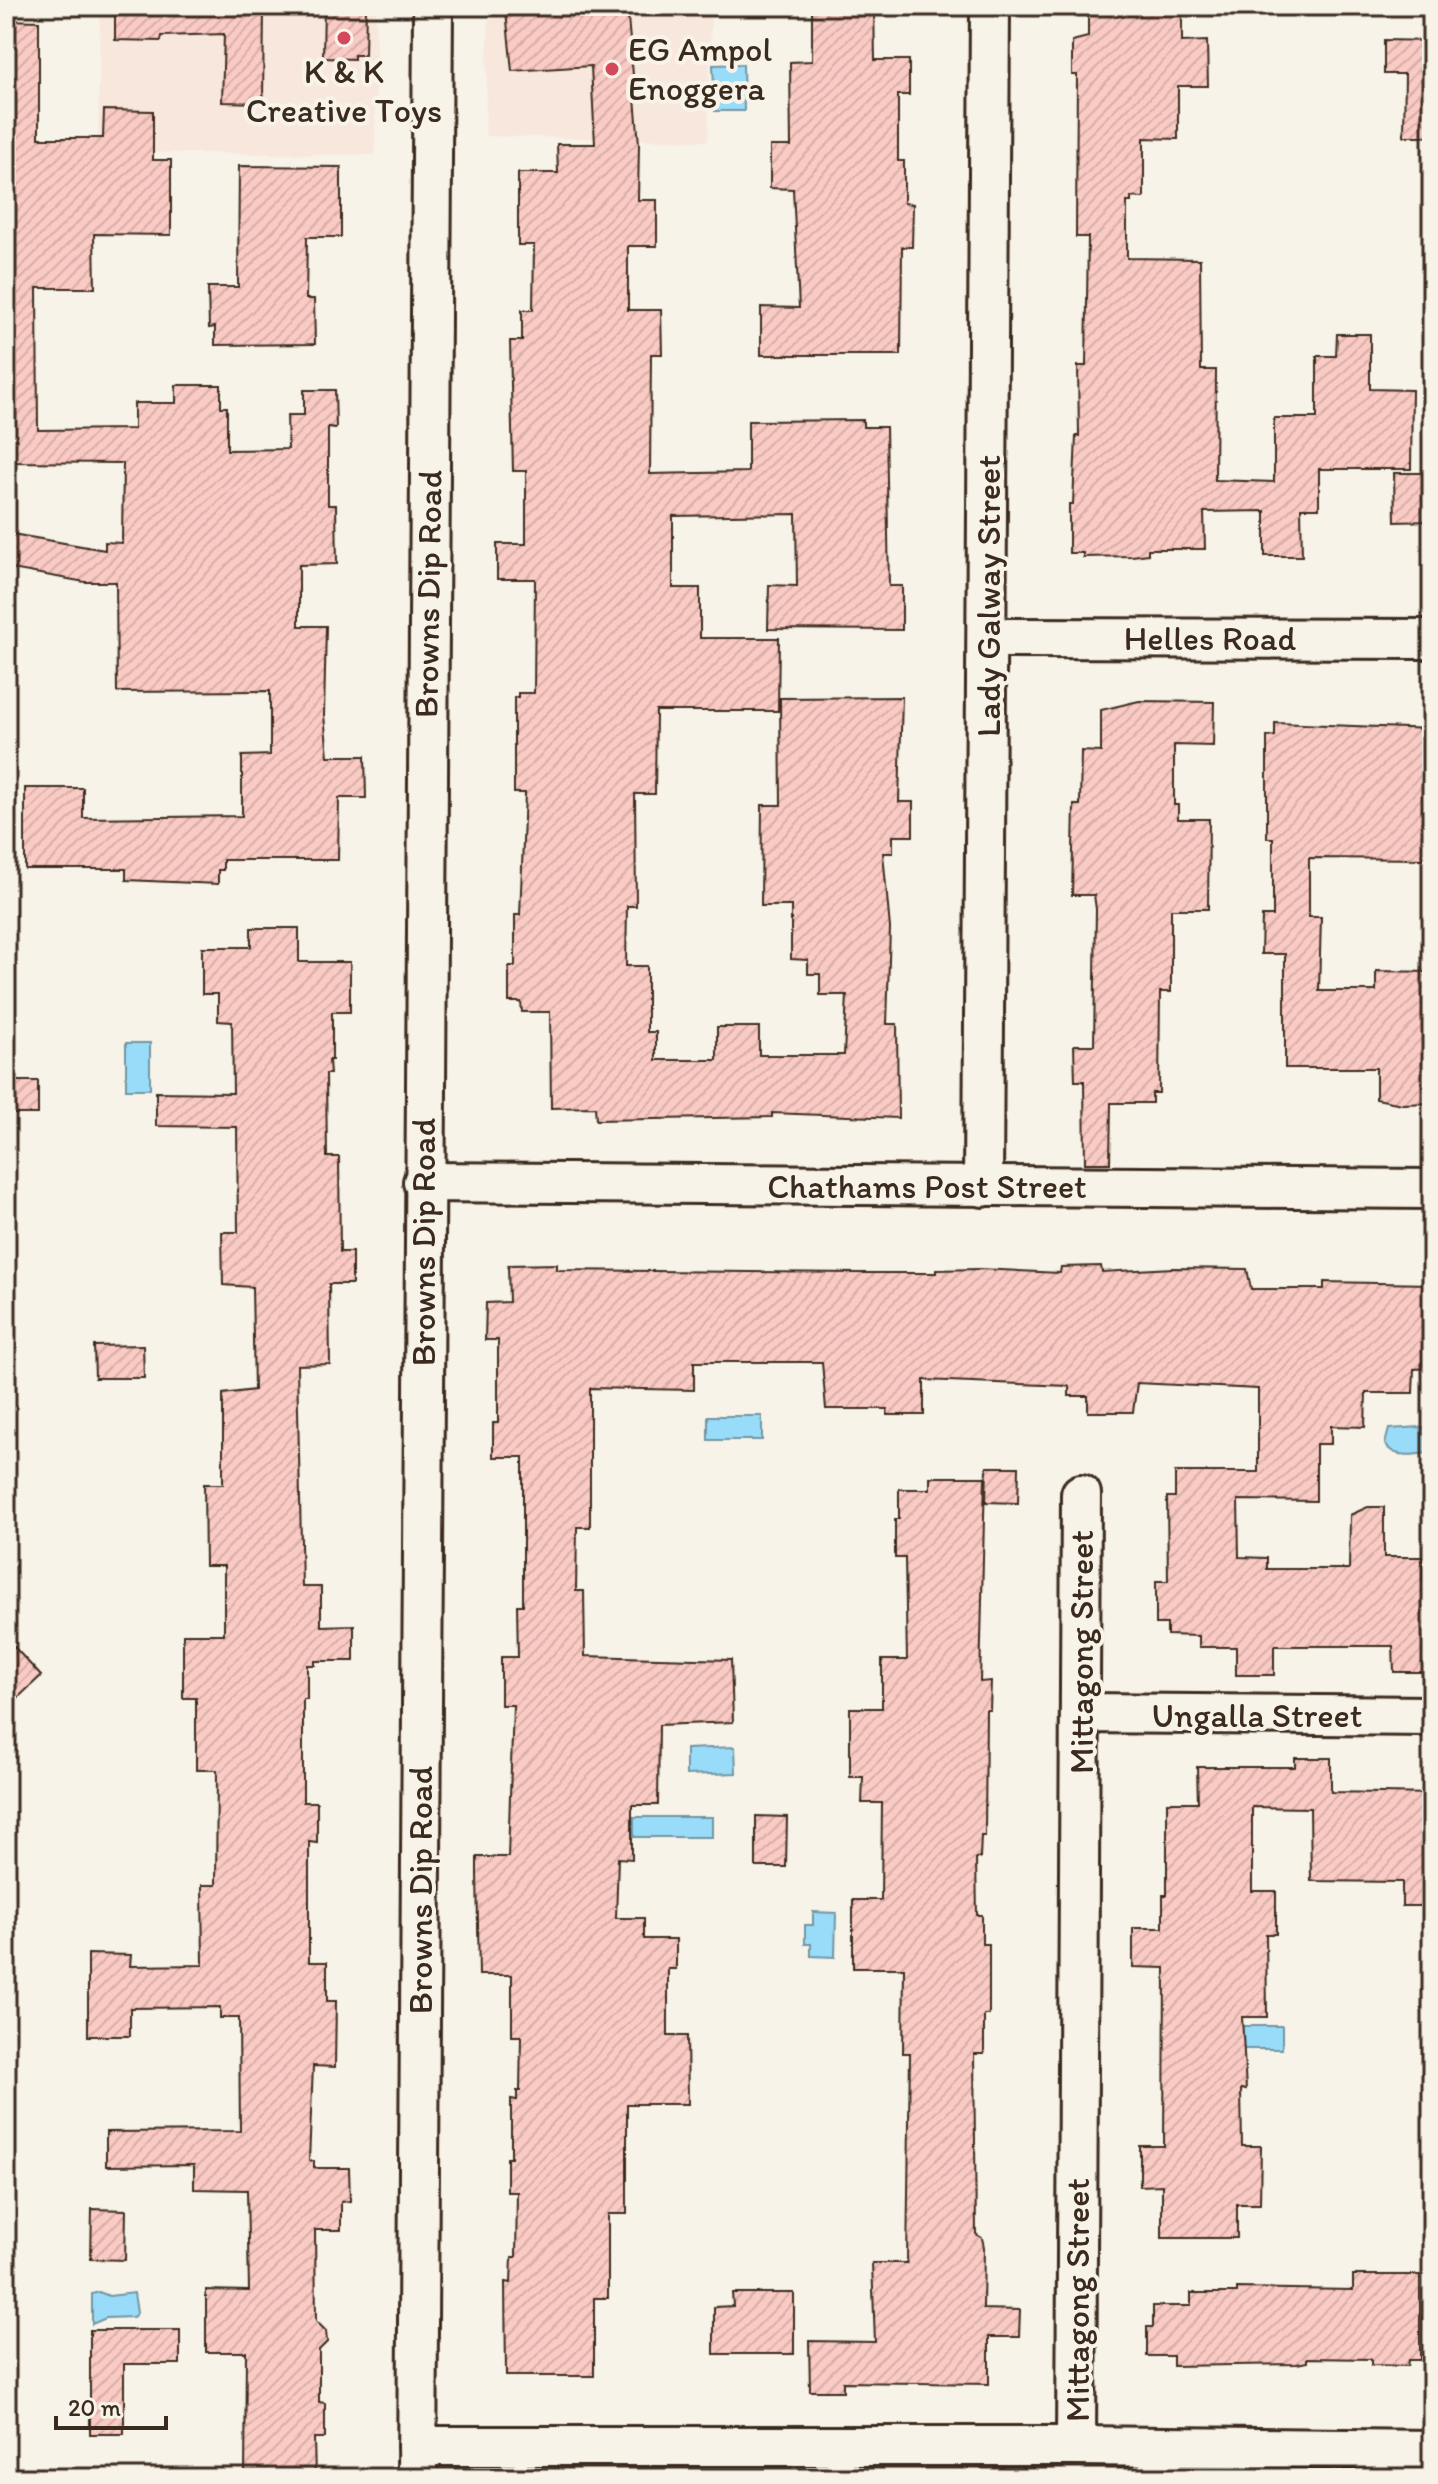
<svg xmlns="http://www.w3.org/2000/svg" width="1438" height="2484" font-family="Itim,sans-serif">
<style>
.built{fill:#f8e7dd}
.water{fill:#98dcfa;stroke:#7395a2;stroke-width:2}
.building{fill:url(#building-hatch);stroke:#3b2a1e;stroke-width:2}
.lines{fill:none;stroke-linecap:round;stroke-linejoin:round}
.street-casing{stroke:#3b2a1e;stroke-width:44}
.street{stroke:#f7f3e8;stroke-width:38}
.poi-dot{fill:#d1495b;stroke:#f7f3e8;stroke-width:3}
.labels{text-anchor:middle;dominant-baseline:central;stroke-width:8;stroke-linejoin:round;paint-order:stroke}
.poi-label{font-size:34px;fill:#3b2a1e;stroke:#f7f3e8;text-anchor:start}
.street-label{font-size:34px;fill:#3b2a1e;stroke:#f7f3e8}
</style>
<defs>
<pattern id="building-hatch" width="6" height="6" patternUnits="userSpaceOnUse" patternTransform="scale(2)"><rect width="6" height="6" fill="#facac4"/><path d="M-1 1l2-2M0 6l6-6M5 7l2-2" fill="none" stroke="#d7aea8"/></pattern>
</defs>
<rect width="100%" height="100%" fill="#f7f3e8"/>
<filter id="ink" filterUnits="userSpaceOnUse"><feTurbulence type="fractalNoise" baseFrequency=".0125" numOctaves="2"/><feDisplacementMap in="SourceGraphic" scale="16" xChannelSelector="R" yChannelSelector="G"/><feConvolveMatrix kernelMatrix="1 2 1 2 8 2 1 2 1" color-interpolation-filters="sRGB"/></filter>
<g filter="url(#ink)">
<g class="built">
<path d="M 100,6 L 376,6 L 375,155 L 98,152 Z"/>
<path d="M 489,6 L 711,6 L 708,141 L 485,136 Z"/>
</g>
<g class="water">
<path d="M 743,64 L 744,111 L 715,111 L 713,65 Z"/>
<path d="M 1425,221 L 1432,221 L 1432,280 L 1426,280 Z"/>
<rect x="126" y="1043" width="24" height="46"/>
<rect x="708" y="1416" width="54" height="24"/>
<path d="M 1421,1427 L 1432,1430 L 1432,1453 C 1415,1453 1396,1461 1385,1444 L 1389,1429 Z"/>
<path d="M 735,1747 L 736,1773 L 686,1775 L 686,1749 Z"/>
<rect x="634" y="1817" width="78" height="20"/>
<path d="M 813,1912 L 836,1913 L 835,1957 L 811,1956 L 811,1944 L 805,1944 L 805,1925 L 813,1925 Z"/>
<rect x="1235" y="2026" width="47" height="23"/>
<path d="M 99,2292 L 109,2296 L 134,2293 L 137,2313 L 133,2317 L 106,2318 L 92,2324 L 92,2294 Z"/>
</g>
<g class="building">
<path d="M 115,6 L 264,6 L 263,103 L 222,102 L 224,34 L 162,36 L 161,41 L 115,40 Z"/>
<path d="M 324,6 L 366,6 L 365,55 L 354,55 L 354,59 L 323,58 Z"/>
<path d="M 550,6 L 627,6 L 639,144 L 638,200 L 657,200 L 657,246 L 628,246 L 628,310 L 661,310 L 662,354 L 651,354 L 650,474 L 748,472 L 748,421 L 863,420 L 863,427 L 886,427 L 889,586 L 902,586 L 902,630 L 768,629 L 769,585 L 797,586 L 796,514 L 673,516 L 673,588 L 700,588 L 700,638 L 779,638 L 778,711 L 656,711 L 655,794 L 635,794 L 636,906 L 627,906 L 626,966 L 647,966 L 647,1032 L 656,1032 L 656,1060 L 717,1060 L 717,1027 L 759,1027 L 759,1055 L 844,1055 L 847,995 L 820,995 L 820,974 L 808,974 L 808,960 L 791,959 L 791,906 L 761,906 L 762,805 L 781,805 L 780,698 L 902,697 L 899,802 L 913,802 L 913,836 L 893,836 L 893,853 L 883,853 L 890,928 L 887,1024 L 897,1024 L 898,1118 L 772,1113 L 772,1117 L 596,1120 L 595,1107 L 551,1108 L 550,1012 L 522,1012 L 521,1002 L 509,1002 L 509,966 L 515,966 L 515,915 L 520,915 L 525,793 L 514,793 L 514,697 L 518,697 L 518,693 L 534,693 L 535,579 L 497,579 L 497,544 L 526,544 L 526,471 L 513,471 L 510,341 L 522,341 L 522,310 L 533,310 L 534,245 L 518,245 L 518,173 L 558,173 L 557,144 L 595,144 L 591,66 L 512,71 L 506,11 Z"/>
<path d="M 812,6 L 874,6 L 875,60 L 909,60 L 909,95 L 898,95 L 898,161 L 904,161 L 904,203 L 913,204 L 912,247 L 902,247 L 901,355 L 761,355 L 761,307 L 799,308 L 793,189 L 770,188 L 770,146 L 791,146 L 790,62 L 812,61 Z"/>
<path d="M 1088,6 L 1182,6 L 1182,42 L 1207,41 L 1208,86 L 1178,86 L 1178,139 L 1144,138 L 1144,198 L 1131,197 L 1131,202 L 1127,202 L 1127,258 L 1200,259 L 1201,370 L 1216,370 L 1215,480 L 1274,482 L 1274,418 L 1317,418 L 1317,356 L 1336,356 L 1337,334 L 1370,334 L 1370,389 L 1412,390 L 1411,469 L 1319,469 L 1319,508 L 1301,508 L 1302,556 L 1265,556 L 1265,511 L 1204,512 L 1205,549 L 1148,549 L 1148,554 L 1132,556 L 1083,557 L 1083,553 L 1069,553 L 1069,504 L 1073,504 L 1076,436 L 1079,436 L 1078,366 L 1086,366 L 1088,237 L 1076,237 L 1077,75 L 1072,75 L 1072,41 L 1088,37 Z"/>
<path d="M 6,20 L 39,21 L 39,138 L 103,138 L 104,110 L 153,111 L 153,160 L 171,160 L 171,235 L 94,234 L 95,288 L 37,288 L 38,430 L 134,429 L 134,403 L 176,403 L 176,385 L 221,385 L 221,407 L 227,407 L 227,450 L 288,449 L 287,415 L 304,415 L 304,390 L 335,390 L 336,428 L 328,427 L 328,505 L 336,505 L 337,564 L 299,565 L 299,626 L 326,626 L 324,715 L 328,756 L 365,756 L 366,798 L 339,798 L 338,860 L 223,860 L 223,870 L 218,870 L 218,884 L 126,880 L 126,869 L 25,869 L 25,788 L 83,788 L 83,818 L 242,816 L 242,756 L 270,755 L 270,691 L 117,692 L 116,582 L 85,582 L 6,568 L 6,533 L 105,550 L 105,542 L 122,543 L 123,463 L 6,462 Z"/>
<path d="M 1384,40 L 1432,41 L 1432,136 L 1404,136 L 1405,74 L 1384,74 Z"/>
<path d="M 239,166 L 341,167 L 341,237 L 307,237 L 306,299 L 314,299 L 315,344 L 215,345 L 215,327 L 209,328 L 208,287 L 238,287 Z"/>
<path d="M 1394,473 L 1432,473 L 1432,521 L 1395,522 Z"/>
<path d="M 1139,701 L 1214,702 L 1213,746 L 1174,745 L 1174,805 L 1178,805 L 1178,819 L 1209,819 L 1208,909 L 1171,909 L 1171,992 L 1160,992 L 1159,1093 L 1152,1093 L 1152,1103 L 1111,1103 L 1110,1163 L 1085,1163 L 1084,1081 L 1075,1081 L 1074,1045 L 1094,1045 L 1096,909 L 1094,895 L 1072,895 L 1074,805 L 1080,805 L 1081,751 L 1101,752 L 1101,710 Z"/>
<path d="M 1275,723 L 1432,729 L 1432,859 L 1309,858 L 1309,917 L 1321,917 L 1319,991 L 1376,991 L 1376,971 L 1432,972 L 1432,1103 L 1402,1104 L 1376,1099 L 1376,1068 L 1285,1068 L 1285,954 L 1261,954 L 1262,916 L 1273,916 L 1273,838 L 1267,838 L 1267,737 L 1275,736 Z"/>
<path d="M 251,928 L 299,928 L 299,962 L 350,962 L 350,1012 L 332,1012 L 332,1060 L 329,1060 L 330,1074 L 326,1074 L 327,1157 L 339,1157 L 340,1252 L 352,1252 L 352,1284 L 329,1284 L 330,1364 L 297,1365 L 302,1587 L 321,1587 L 321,1626 L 354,1625 L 354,1661 L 315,1661 L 315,1665 L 307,1665 L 307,1699 L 303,1699 L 303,1802 L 317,1802 L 317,1843 L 309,1842 L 309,1962 L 327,1962 L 327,2001 L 336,2001 L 335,2067 L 313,2066 L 309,2161 L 314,2161 L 314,2168 L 349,2168 L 350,2201 L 341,2202 L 341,2230 L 315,2230 L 316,2321 L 326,2331 L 327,2342 L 319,2350 L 319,2402 L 325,2403 L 325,2438 L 314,2438 L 315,2478 L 245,2478 L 246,2352 L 206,2352 L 206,2290 L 249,2291 L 247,2190 L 194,2189 L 194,2165 L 106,2166 L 106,2132 L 240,2131 L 239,2018 L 220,2018 L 220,2007 L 130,2008 L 130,2036 L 88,2036 L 88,1954 L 131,1955 L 130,1966 L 203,1965 L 202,1885 L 216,1885 L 217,1770 L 196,1770 L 196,1698 L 183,1698 L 183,1634 L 224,1634 L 224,1566 L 205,1566 L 204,1484 L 223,1484 L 223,1394 L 254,1390 L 252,1287 L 223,1285 L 222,1232 L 238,1232 L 237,1127 L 156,1126 L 156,1092 L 233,1093 L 232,1022 L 218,1021 L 218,994 L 202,994 L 202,947 L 251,947 Z"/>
<rect x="6" y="1081" width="32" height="33"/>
<path d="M 557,1264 L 557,1270 L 856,1273 L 936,1273 L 936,1270 L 979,1269 L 1060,1273 L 1061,1267 L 1101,1266 L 1102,1272 L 1173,1268 L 1247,1269 L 1251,1289 L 1324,1289 L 1324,1282 L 1432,1284 L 1432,1368 L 1414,1369 L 1413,1393 L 1366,1393 L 1365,1427 L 1331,1426 L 1331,1444 L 1316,1444 L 1316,1501 L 1238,1500 L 1239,1557 L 1267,1558 L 1267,1569 L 1349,1569 L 1350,1515 L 1368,1507 L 1384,1507 L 1384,1557 L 1423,1557 L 1423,1582 L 1432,1582 L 1432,1638 L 1430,1672 L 1394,1672 L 1393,1646 L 1274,1646 L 1274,1675 L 1236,1675 L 1236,1647 L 1199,1647 L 1199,1636 L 1167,1635 L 1167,1624 L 1156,1624 L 1156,1581 L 1168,1581 L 1167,1497 L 1175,1497 L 1175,1472 L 1258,1472 L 1258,1389 L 1137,1383 L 1133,1412 L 1088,1412 L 1088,1396 L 1069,1396 L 1069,1386 L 924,1380 L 924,1415 L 887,1415 L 887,1409 L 826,1409 L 822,1362 L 694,1362 L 694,1390 L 590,1388 L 590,1527 L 577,1527 L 576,1591 L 584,1591 L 585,1656 L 731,1660 L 733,1722 L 659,1725 L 658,1805 L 632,1805 L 632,1859 L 618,1858 L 616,1918 L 644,1918 L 644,1939 L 676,1939 L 676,1969 L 668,1969 L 668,2036 L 687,2036 L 688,2104 L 627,2104 L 627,2214 L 608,2214 L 608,2298 L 594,2298 L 594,2376 L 506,2376 L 505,2282 L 511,2283 L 512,2257 L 516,2257 L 517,2192 L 507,2192 L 507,2158 L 511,2158 L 511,2099 L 517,2100 L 517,2091 L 520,2091 L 521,2036 L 512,2036 L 512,1975 L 479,1975 L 477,1874 L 477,1857 L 508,1857 L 513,1705 L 501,1705 L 501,1657 L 518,1657 L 517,1605 L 523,1605 L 523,1457 L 493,1457 L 493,1423 L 498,1423 L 498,1340 L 485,1340 L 486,1303 L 509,1302 L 508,1265 Z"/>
<path d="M 143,1345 L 144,1378 L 95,1378 L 94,1346 Z"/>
<path d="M 987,1467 L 1019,1467 L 1018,1503 L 986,1502 Z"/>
<path d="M 930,1477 L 985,1477 L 980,1682 L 991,1681 L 990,1710 L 986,1710 L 985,1836 L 981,1836 L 980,1858 L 976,1858 L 977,1915 L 982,1915 L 982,1944 L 989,1944 L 989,2015 L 984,2015 L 984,2054 L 974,2054 L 976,2234 L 982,2238 L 984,2247 L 983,2309 L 1020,2310 L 1019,2337 L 989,2337 L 989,2384 L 843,2382 L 843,2391 L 810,2391 L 809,2341 L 875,2342 L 872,2263 L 907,2263 L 910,2053 L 903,2053 L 904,1968 L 853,1968 L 853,1900 L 881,1900 L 882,1803 L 862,1803 L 863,1777 L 850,1777 L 850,1708 L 882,1708 L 882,1660 L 907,1660 L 905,1558 L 895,1558 L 895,1519 L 899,1519 L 899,1489 L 930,1489 Z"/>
<path d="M 6,1638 L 41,1676 L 6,1709 Z"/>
<path d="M 1295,1758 L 1331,1758 L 1331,1792 L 1432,1794 L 1432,1906 L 1402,1906 L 1402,1882 L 1311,1881 L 1310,1808 L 1252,1807 L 1252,1891 L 1276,1891 L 1276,1934 L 1266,1934 L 1267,2017 L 1242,2017 L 1246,2090 L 1241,2089 L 1242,2146 L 1261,2146 L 1260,2204 L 1237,2204 L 1237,2238 L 1162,2238 L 1162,2185 L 1140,2186 L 1140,2146 L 1164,2146 L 1165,1968 L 1133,1967 L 1133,1928 L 1163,1928 L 1163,1895 L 1167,1895 L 1167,1802 L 1198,1802 L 1197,1767 L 1295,1767 Z"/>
<path d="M 756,1816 L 787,1817 L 786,1867 L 756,1867 Z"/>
<path d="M 92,2209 L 126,2210 L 125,2260 L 91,2259 Z"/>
<path d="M 1353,2275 L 1420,2275 L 1420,2360 L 1408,2360 L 1407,2366 L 1371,2365 L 1371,2359 L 1307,2358 L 1307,2362 L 1297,2364 L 1173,2366 L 1173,2356 L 1147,2356 L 1147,2327 L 1153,2327 L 1153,2306 L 1191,2306 L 1191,2293 L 1237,2293 L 1237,2288 L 1353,2290 Z"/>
<path d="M 732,2293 L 794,2293 L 794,2354 L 714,2354 L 714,2307 L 733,2306 Z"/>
<path d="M 90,2330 L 180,2330 L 180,2364 L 124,2364 L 124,2434 L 90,2434 Z"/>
</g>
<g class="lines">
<defs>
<g id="street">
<path d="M 988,638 L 1432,639"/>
<path d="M 423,1182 L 1432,1189"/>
<path d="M 983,1187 L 990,6"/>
<path d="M 1081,1713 L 1432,1716"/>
<path d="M 417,2446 L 1076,2446 L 1081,1494"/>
<path d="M 1076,2446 L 1432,2450"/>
<path d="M 417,2478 L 433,6"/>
</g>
</defs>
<use href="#street" class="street-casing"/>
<use href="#street" class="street"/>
</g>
</g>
<g class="poi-dot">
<circle cx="344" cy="38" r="8"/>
<circle cx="612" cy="69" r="8"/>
</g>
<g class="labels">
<g class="poi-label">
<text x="628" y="49">EG Ampol<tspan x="628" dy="39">Enoggera</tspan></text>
<text x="344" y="71" text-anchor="middle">K &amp; K<tspan x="344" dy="39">Creative Toys</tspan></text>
</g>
<g class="street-label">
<text transform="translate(428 594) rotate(-89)">Browns Dip Road</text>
<text transform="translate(988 596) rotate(-90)">Lady Galway Street</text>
<text x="1210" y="638">Helles Road</text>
<text x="927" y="1186">Chathams Post Street</text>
<text transform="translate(423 1242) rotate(-90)">Browns Dip Road</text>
<text transform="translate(1081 1652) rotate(-90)">Mittagong Street</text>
<text x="1257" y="1715">Ungalla Street</text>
<text transform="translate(420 1890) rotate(-90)">Browns Dip Road</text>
<text transform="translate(1077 2300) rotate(-90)">Mittagong Street</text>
</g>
</g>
<rect width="1438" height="2484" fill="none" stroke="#f7f3e8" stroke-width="32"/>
<rect x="16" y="16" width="1406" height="2452" fill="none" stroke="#3b2a1e" stroke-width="3" filter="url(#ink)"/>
<path d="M56 2416v12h110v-12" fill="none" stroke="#3b2a1e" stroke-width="4"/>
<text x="68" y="2416" font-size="24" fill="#3b2a1e" stroke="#f7f3e8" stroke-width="6" paint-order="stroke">20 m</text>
</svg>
